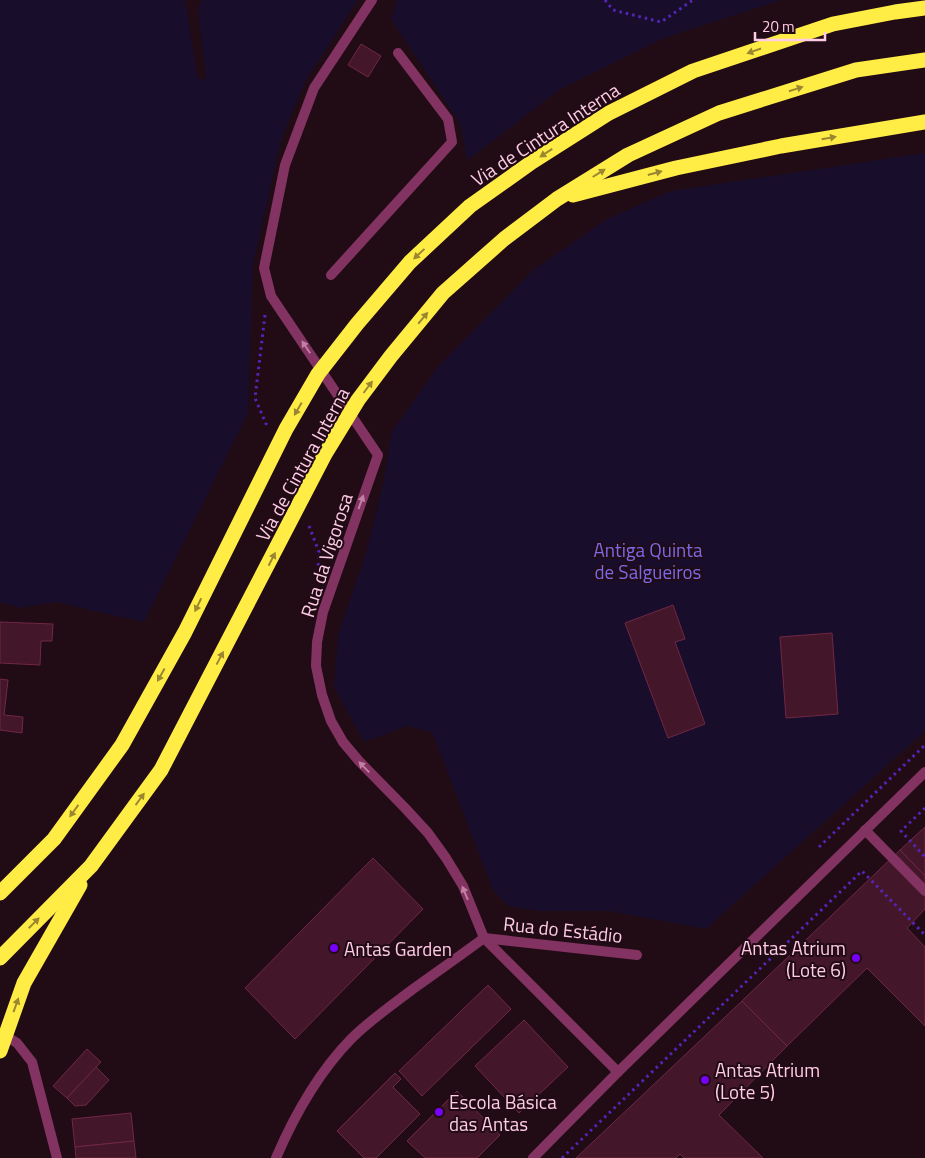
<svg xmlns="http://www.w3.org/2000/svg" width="925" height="1158" font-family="'Titillium Web',sans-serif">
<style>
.green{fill:#180e2b}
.building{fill:#431629;stroke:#712746}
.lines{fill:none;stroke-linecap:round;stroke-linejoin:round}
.path{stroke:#5525b9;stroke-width:3;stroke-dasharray:2.5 4;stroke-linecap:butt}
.lane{stroke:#833361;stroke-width:10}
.street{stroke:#833361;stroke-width:10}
.highway{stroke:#ffed46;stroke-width:15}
.oneway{fill:#9b8730}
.oneway2{fill:#c17fa3}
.poi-dot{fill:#7700f6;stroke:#210b15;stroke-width:2}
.labels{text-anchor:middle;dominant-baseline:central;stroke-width:4;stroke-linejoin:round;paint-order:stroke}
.street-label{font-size:19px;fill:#ffcbe5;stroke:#210b15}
.park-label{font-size:19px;fill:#7b69eb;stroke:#210b15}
.poi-label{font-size:19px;fill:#ffcbe5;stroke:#210b15;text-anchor:start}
</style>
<rect width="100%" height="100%" fill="#210b15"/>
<g class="green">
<path d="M 0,0 L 185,0 L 198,79 L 206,79 L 198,10 L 202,0 L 358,0 L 305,82 L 281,140 L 253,265 L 248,413 L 144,622 L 55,602 L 20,608 L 0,602 Z"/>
<path d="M 397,0 L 781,0 L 664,38 L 559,90 L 467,161 L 460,124 L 391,19 Z"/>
<path d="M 925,153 L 925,731 L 706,929 L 610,911 L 539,911 L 508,906 L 493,890 L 432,732 L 407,726 L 364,742 L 334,687 L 338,635 L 366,553 L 383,484 L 392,431 L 437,368 L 532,271 L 607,219 L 671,191 Z"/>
</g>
<g class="building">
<path d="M 361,44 L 381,56 L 368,77 L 348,65 Z"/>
<path d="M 673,605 L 685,639 L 675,642 L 705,724 L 668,738 L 625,623 Z"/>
<path d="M 0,622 L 53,624 L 52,641 L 41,641 L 40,665 L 0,663 Z"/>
<path d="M 832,633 L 838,714 L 786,718 L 780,637 Z"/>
<path d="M 0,679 L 8,680 L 4,715 L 23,717 L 22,733 L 0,730 Z"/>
<path d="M 925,827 L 925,876 L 900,850 Z"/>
<path d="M 900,850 L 925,876 L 925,909 L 907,928 L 925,947 L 925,1026 L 867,968 L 787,1046 L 742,1001 Z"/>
<path d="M 373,858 L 423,909 L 295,1039 L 245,988 Z"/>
<path d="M 488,985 L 511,1009 L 422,1096 L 399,1071 Z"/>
<path d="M 742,1001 L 787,1046 L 719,1115 L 763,1158 L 684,1158 L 680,1154 L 676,1158 L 576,1158 Z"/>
<path d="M 524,1020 L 568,1067 L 519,1113 L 475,1066 Z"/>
<path d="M 87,1049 L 101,1062 L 67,1098 L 53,1086 Z"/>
<path d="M 96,1067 L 109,1080 L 86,1105 L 75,1106 L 67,1098 Z"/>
<path d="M 395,1073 L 401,1079 L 393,1087 L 420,1114 L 376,1158 L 364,1158 L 337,1131 Z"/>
<path d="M 457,1091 L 500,1135 L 477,1158 L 425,1158 L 407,1141 Z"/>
<path d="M 131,1113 L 134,1141 L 75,1147 L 72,1119 Z"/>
<path d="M 134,1141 L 136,1158 L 76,1158 L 75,1147 Z"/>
</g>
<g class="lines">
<g class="path">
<path d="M 605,0 L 613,10 L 661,22 L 693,0"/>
<path d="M 265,315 L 255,398 L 267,426"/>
<path d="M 309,526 L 319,552 L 318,570"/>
<path d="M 925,808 L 901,831 L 925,857"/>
<path d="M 819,847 L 925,745"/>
<path d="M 562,1158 L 862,871 L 925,935"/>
</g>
<g class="lane">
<path d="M 331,275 L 452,142 L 448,119 L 398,53"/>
<path d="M 484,938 L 637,955"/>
</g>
<g class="street">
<path d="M 372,0 L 314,88 L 285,165 L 264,268 L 271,296 L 378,455 L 323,612 L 317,642 L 316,666 L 322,695 L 331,721 L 343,742 L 359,761 L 405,808 L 428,833 L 446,858 L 463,886 L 484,938 L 618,1072"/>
<path d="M 865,830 L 925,891"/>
<path d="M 1,1033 L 17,1043 L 32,1062 L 57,1158"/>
<path d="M 276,1158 C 294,1116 318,1073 351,1039 C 370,1020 392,1005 413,989 C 437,972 461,955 484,938"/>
<path d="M 533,1158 L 618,1072 L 925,772"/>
</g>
<g class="highway">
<path d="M 573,195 L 676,168 L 781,146 L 925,122"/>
<path d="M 0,893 L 54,839 L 122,745 L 185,632 L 286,429 L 318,374 L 357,324 L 410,262 L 470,206 L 532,162 L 609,113 L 693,71 L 833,24 L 895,12 L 925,8"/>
<path d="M 0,958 L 91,866 L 161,770 L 325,454 L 358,400 L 391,356 L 443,293 L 504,239 L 557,199 L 628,155 L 719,113 L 856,70 L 925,60"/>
<path d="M 0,1051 L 24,983 L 80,885"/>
</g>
</g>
<defs><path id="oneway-solid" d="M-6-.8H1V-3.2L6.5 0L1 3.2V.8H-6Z" transform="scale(1.25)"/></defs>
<g class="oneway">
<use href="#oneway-solid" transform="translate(754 51) rotate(161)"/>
<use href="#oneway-solid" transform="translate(796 89) rotate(-18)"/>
<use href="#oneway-solid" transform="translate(829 138) rotate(-10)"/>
<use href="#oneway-solid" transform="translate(546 153) rotate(147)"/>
<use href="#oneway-solid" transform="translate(599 173) rotate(-32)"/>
<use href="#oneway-solid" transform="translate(655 173) rotate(-15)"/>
<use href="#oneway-solid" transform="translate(419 254) rotate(137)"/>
<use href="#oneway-solid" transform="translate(423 318) rotate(-50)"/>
<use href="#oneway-solid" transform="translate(368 387) rotate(-53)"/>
<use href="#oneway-solid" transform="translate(298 409) rotate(120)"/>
<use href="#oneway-solid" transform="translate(272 559) rotate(-63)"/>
<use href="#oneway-solid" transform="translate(198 605) rotate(116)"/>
<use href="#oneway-solid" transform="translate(220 658) rotate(-62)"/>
<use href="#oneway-solid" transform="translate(161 675) rotate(119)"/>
<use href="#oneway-solid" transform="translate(140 799) rotate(-54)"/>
<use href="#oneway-solid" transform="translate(74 811) rotate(126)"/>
<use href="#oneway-solid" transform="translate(34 923) rotate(-45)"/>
<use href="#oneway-solid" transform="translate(16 1005) rotate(-70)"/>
</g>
<g class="oneway2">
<use href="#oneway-solid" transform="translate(306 347) rotate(-124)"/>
<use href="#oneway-solid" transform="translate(361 502) rotate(-70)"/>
<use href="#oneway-solid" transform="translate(364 767) rotate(-134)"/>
<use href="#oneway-solid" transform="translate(465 893) rotate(-113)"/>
</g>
<g class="poi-dot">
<circle cx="334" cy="948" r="5"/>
<circle cx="856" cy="958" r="5"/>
<circle cx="705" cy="1080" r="5"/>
<circle cx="439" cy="1112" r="5"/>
</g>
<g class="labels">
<g class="street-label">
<text transform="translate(545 134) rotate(-33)">Via de Cintura Interna</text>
<text transform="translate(302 464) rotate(-61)">Via de Cintura Interna</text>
<text transform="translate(326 555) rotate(-72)">Rua da Vigorosa</text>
<text transform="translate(563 929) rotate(6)">Rua do Estádio</text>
</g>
<g class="park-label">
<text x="648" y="549">Antiga Quinta<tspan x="648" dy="22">de Salgueiros</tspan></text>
</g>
<g class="poi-label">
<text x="846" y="947" text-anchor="end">Antas Atrium<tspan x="846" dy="22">(Lote 6)</tspan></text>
<text x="344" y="948">Antas Garden</text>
<text x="715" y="1069">Antas Atrium<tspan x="715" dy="22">(Lote 5)</tspan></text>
<text x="449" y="1101">Escola Básica<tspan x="449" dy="22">das Antas</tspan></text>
</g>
</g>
<path d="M755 32v8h70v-8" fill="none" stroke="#ffcbe5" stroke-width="2.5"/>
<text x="762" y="32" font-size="15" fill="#ffcbe5" stroke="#210b15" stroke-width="4" paint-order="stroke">20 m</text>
</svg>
